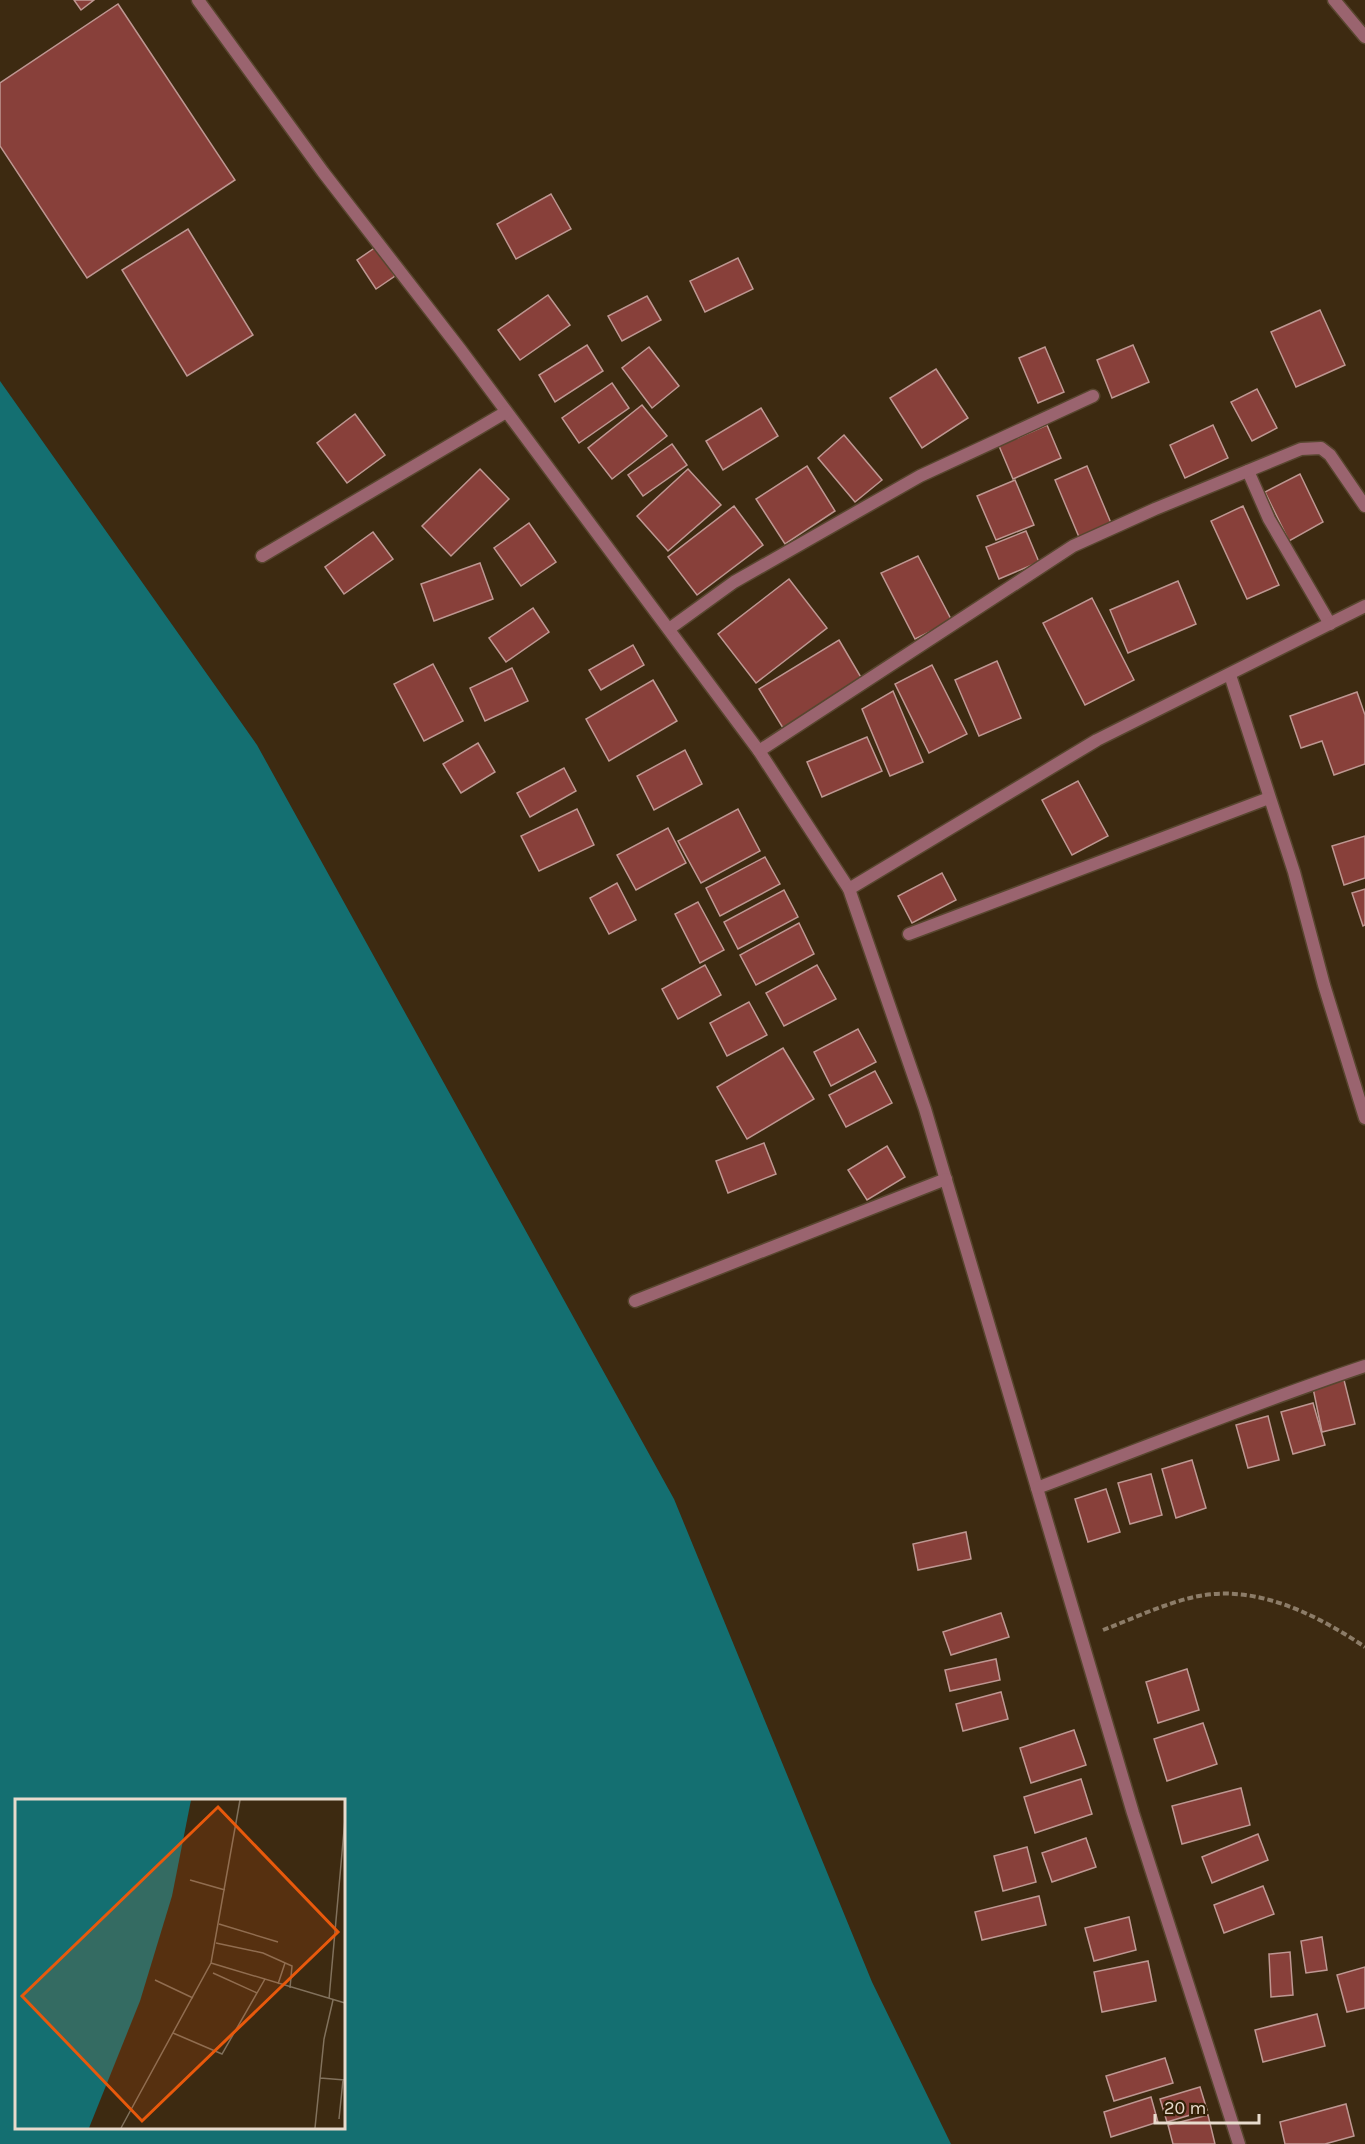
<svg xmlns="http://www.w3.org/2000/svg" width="1365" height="2144" font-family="Karla,sans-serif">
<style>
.water{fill:#146f71;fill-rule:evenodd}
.building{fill:#88403a;stroke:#be9792;stroke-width:1.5}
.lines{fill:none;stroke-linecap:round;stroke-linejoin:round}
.street-casing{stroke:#58462f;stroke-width:15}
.path{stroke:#8c7c68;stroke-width:4;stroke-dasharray:6 3;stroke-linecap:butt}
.street{stroke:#9a646f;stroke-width:12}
.inset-road{fill:none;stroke:#81715c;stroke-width:1.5}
.view{fill:#e8590c;fill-opacity:0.15;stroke:#e8590c;stroke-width:3}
.inset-edge{fill:none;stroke:#e8dbcd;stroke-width:3}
</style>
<rect width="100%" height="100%" fill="#3d2a11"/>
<path class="water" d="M 0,381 L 257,745 L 674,1499 L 872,1982 L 951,2144 L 0,2144 ZM 16,1800 L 344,1800 L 344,2128 L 16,2128 Z"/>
<g class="building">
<path d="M 74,0 L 94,0 L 81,10 Z"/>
<path d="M 118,4 L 235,180 L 87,278 L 0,146 L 0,83 Z"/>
<path d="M 551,194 L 571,229 L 516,259 L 497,224 Z"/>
<path d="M 188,229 L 253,335 L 187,376 L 122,270 Z"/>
<path d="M 376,247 L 395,276 L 376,289 L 357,260 Z"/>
<path d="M 738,258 L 753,289 L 705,312 L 690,281 Z"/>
<path d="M 548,295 L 570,325 L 520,360 L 498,330 Z"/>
<path d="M 647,296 L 661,320 L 622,341 L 608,316 Z"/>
<path d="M 1320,310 L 1345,365 L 1296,387 L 1271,332 Z"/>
<path d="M 587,345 L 603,371 L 555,402 L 539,375 Z"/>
<path d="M 1133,345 L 1149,382 L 1112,398 L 1097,360 Z"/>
<path d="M 649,347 L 679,386 L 652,408 L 622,368 Z"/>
<path d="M 1045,347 L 1064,392 L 1038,403 L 1019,358 Z"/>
<path d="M 936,369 L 968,418 L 922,448 L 890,398 Z"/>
<path d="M 612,383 L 629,408 L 579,443 L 562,418 Z"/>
<path d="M 1257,389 L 1277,428 L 1252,441 L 1231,402 Z"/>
<path d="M 642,405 L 667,436 L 612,479 L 588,448 Z"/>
<path d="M 761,408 L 778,436 L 723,470 L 706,441 Z"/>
<path d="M 355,414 L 385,455 L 347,483 L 317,443 Z"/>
<path d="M 1047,425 L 1061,458 L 1013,479 L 999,446 Z"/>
<path d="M 1213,425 L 1228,458 L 1185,478 L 1170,445 Z"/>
<path d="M 844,435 L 882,480 L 855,502 L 818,458 Z"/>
<path d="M 672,444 L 687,465 L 643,496 L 628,475 Z"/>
<path d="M 807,466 L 835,511 L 785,544 L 756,499 Z"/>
<path d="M 1087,466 L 1111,523 L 1079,537 L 1055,480 Z"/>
<path d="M 480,469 L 509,499 L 451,556 L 422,526 Z"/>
<path d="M 688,469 L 721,505 L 668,551 L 637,516 Z"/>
<path d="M 1300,474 L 1323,522 L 1289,541 L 1265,492 Z"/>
<path d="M 1015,480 L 1034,525 L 996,540 L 977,496 Z"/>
<path d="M 734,506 L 763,545 L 697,595 L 668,557 Z"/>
<path d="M 1243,506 L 1279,585 L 1247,599 L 1211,521 Z"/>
<path d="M 529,523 L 556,562 L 521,586 L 494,548 Z"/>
<path d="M 1026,531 L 1039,562 L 999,579 L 986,547 Z"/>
<path d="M 373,532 L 393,559 L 344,594 L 325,567 Z"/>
<path d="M 918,556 L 952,621 L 915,639 L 881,573 Z"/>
<path d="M 480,563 L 493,599 L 434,621 L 421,584 Z"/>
<path d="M 789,579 L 827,628 L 756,683 L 718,634 Z"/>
<path d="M 1178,581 L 1196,624 L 1128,653 L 1110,610 Z"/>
<path d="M 1092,598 L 1134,680 L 1085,705 L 1043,623 Z"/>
<path d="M 533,608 L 549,632 L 506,662 L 489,638 Z"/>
<path d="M 839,640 L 862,679 L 783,728 L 759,689 Z"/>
<path d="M 633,645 L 644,665 L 601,690 L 589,670 Z"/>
<path d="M 997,661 L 1021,718 L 979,736 L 955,680 Z"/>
<path d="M 433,664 L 463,721 L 424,741 L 394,684 Z"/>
<path d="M 932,665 L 967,734 L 929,753 L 895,684 Z"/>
<path d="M 512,668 L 528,701 L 485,721 L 470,688 Z"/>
<path d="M 653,680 L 677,721 L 609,761 L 586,719 Z"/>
<path d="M 893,691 L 923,762 L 890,776 L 862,709 Z"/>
<path d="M 1357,692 L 1365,715 L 1365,764 L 1334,775 L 1322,741 L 1301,748 L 1290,716 Z"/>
<path d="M 867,737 L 882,771 L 822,797 L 807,762 Z"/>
<path d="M 478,743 L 495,772 L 461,793 L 443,764 Z"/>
<path d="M 685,750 L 702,784 L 654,810 L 637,776 Z"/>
<path d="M 564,768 L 576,791 L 530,817 L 517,793 Z"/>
<path d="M 1078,781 L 1108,836 L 1072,855 L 1042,800 Z"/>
<path d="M 577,809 L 594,845 L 539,871 L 521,836 Z"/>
<path d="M 738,809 L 760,851 L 701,883 L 678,841 Z"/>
<path d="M 668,828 L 686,863 L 636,890 L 617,855 Z"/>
<path d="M 1365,836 L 1365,878 L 1344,885 L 1332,846 Z"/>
<path d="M 765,857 L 780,884 L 720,916 L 706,888 Z"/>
<path d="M 942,873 L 956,900 L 912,923 L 898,896 Z"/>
<path d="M 617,883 L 636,920 L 609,934 L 590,898 Z"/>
<path d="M 1365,889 L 1365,925 L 1363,926 L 1352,893 Z"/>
<path d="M 784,890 L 798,917 L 738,949 L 724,922 Z"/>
<path d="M 698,902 L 724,950 L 700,963 L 675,914 Z"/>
<path d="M 799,923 L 814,954 L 756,985 L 740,955 Z"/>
<path d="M 705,965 L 721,995 L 678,1019 L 662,989 Z"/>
<path d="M 817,965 L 836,999 L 784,1026 L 766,993 Z"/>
<path d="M 749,1002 L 767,1035 L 727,1056 L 710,1023 Z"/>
<path d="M 858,1029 L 876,1062 L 831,1086 L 814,1052 Z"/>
<path d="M 783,1048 L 814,1099 L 747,1139 L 717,1087 Z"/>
<path d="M 875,1071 L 892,1103 L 846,1127 L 829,1095 Z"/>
<path d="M 764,1143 L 776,1174 L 728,1193 L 716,1161 Z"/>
<path d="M 887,1146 L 905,1177 L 867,1200 L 848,1170 Z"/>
<path d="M 1344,1380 L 1355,1424 L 1322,1432 L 1313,1388 Z"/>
<path d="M 1313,1403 L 1325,1445 L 1293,1454 L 1281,1412 Z"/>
<path d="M 1268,1416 L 1279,1460 L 1248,1468 L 1236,1425 Z"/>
<path d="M 1192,1460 L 1206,1508 L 1176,1518 L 1162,1469 Z"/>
<path d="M 1151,1474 L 1162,1515 L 1130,1524 L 1118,1483 Z"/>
<path d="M 1106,1489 L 1120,1532 L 1088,1542 L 1075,1499 Z"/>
<path d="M 966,1532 L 971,1559 L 918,1570 L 913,1544 Z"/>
<path d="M 1001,1613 L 1009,1637 L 951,1655 L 943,1632 Z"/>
<path d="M 996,1659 L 1000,1680 L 950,1691 L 945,1670 Z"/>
<path d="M 1187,1669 L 1199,1710 L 1158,1723 L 1146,1682 Z"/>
<path d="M 1001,1692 L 1008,1719 L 963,1731 L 956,1704 Z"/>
<path d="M 1203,1723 L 1217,1764 L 1167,1781 L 1154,1739 Z"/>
<path d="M 1074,1730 L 1086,1765 L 1031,1783 L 1020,1748 Z"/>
<path d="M 1081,1779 L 1092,1814 L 1035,1833 L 1024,1797 Z"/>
<path d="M 1241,1788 L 1250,1825 L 1182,1844 L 1172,1806 Z"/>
<path d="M 1258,1834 L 1268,1860 L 1212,1883 L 1202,1857 Z"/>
<path d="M 1086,1838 L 1096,1867 L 1052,1882 L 1042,1853 Z"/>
<path d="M 1027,1847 L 1036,1882 L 1003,1891 L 994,1856 Z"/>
<path d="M 1263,1886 L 1274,1914 L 1224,1933 L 1214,1905 Z"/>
<path d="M 1039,1896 L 1046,1925 L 982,1940 L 975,1912 Z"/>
<path d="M 1129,1917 L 1136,1950 L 1094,1961 L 1085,1928 Z"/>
<path d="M 1322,1937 L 1327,1970 L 1306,1973 L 1301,1941 Z"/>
<path d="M 1290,1952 L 1293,1995 L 1271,1997 L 1269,1954 Z"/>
<path d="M 1148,1961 L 1156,2001 L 1102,2012 L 1094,1972 Z"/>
<path d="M 1365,1967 L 1365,2008 L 1347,2012 L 1337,1975 Z"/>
<path d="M 1317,2014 L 1325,2046 L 1263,2062 L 1255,2030 Z"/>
<path d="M 1165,2058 L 1173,2083 L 1114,2101 L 1106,2076 Z"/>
<path d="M 1200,2087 L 1207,2110 L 1167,2122 L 1160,2099 Z"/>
<path d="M 1151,2097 L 1158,2122 L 1111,2137 L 1104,2112 Z"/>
<path d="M 1346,2104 L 1354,2136 L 1325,2144 L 1285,2144 L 1280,2122 Z"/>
<path d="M 1208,2115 L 1215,2144 L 1173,2144 L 1168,2125 Z"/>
</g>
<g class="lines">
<defs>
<g id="street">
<path d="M 198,0 L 323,172 L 460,349 L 759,751 L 849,889 L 925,1109 L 1133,1813 L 1239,2144"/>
<path d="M 1334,0 L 1365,37"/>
<path d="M 1248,471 L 1269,519 L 1330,624"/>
<path d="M 262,556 L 506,412"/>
<path d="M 669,629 L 734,582 L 920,476 L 1093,396"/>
<path d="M 1230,675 L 1294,872 L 1324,985 L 1365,1118"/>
<path d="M 759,751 L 1073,546 L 1155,509 L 1301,449 L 1321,448 L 1330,455 L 1365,506"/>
<path d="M 849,889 L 1097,740 L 1365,606"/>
<path d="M 909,934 L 1269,798"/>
<path d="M 635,1301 L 946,1179"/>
<path d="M 1037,1488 C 1146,1447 1254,1403 1365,1366"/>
</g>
</defs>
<use href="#street" class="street-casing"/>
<path class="path" d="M 1103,1630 C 1132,1619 1163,1604 1194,1597 C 1254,1583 1316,1614 1365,1647"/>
<use href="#street" class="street"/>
</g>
<g transform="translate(15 1799)">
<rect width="330" height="330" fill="#3d2a11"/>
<path d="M 0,1 L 176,1 L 157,97 L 125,202 L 74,329 L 0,329 Z" fill="#146f71"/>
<path class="inset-road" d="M 175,81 L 210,91M 204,125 L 263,143M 201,144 L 248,154 L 277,167 L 275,189M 196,164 L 330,204M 198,174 L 242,194M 140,181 L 178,199M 263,185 L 270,164M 314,200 L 330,20M 158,234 L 207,255 L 250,180M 305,279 L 330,281M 324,320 L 328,281M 106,329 L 196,164 L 225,1M 300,329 L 309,240 L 318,201"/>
<path class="view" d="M 203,8 L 323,133 L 127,322 L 7,197 Z"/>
<rect width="330" height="330" class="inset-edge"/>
</g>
<path d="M1155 2114v9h104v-9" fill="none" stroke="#e8dbcd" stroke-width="3"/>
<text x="1164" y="2114" font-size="18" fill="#e8dbcd" stroke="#332006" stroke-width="4.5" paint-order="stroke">20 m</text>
</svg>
